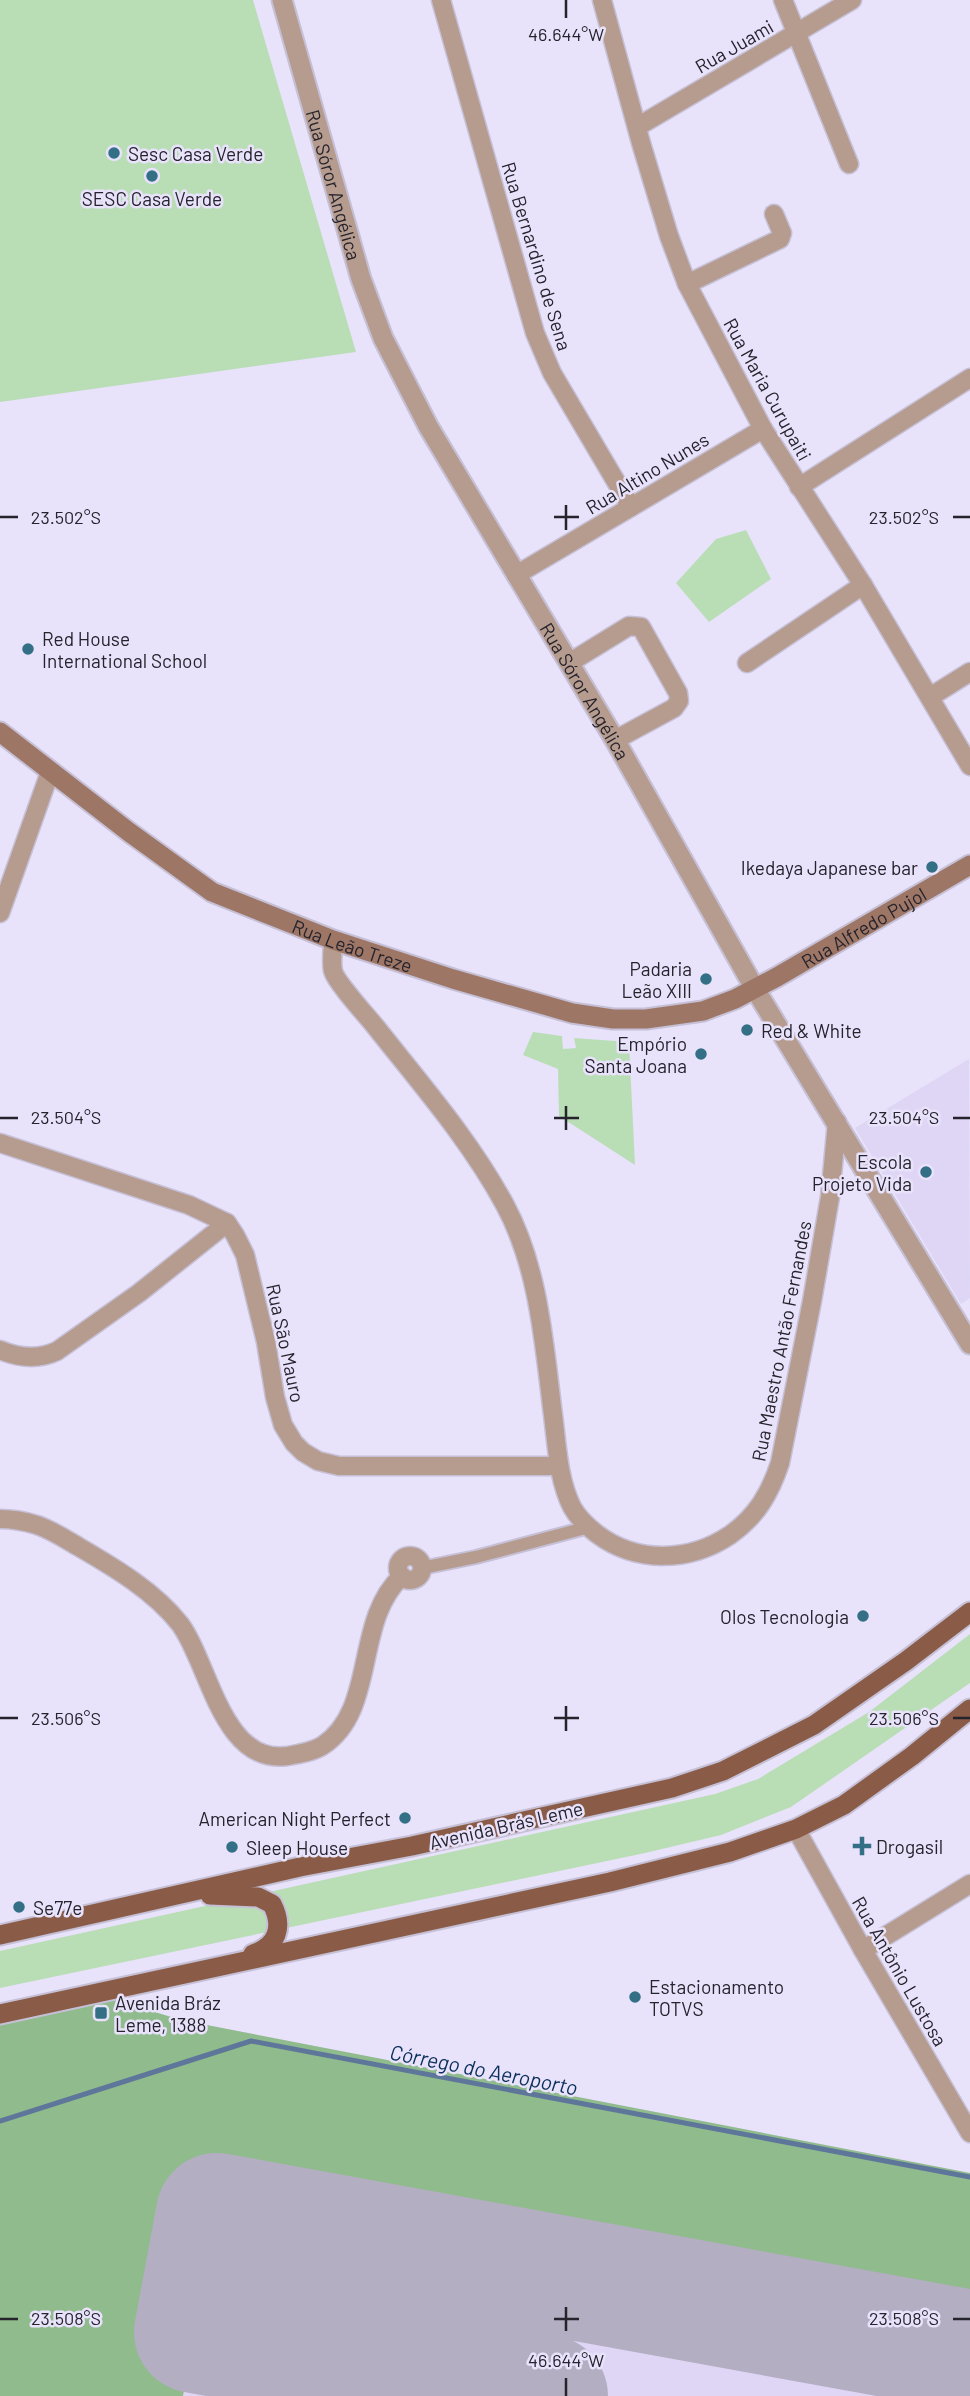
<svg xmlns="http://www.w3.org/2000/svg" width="970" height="2396" font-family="Barlow,sans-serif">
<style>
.built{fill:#dfd6f6}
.green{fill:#b9deb6}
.forest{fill:#90bb8d}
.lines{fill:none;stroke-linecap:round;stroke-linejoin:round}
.stream{stroke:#5e769a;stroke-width:5}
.taxiway{stroke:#b4aec3;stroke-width:49}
.runway{stroke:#b4aec3;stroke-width:122}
.pedestrian-casing{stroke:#c6c0d6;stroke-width:16}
.minor-casing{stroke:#c6c0d6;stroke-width:21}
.tertiary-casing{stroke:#c6c0d6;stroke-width:23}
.secondary-casing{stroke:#c6c0d6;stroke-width:23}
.primary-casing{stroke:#c6c0d6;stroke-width:23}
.pedestrian{stroke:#b69b8f;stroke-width:12}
.minor{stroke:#b69b8f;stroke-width:18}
.tertiary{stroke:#b69b8f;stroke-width:19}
.secondary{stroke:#9d7666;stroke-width:19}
.primary{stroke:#8a5c47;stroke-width:19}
.ticks{fill:none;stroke:#25232c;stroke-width:2.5}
.poi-dot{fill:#337086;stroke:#e9e2fb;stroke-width:2.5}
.labels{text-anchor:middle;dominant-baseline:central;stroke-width:5;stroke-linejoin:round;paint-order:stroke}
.street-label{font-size:19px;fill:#25232c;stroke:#e9e2fb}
.poi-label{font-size:19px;fill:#25232c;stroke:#e9e2fb;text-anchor:start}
.water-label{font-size:21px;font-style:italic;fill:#0a2f5a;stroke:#e9e2fb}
.ticks-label{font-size:18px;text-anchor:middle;fill:#25232c;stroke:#e9e2fb;stroke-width:5;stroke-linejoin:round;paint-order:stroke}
</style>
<rect width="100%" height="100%" fill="#e9e2fb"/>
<g class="built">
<path d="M 969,1059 L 970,1298 L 961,1304 L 855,1128 Z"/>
<path d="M 112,1999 L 181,2020 L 970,2173 L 970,2396 L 0,2396 Z"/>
</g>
<g class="green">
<path d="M 0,0 L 253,0 L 356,352 L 0,402 Z"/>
<path d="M 746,530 L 771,579 L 709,622 L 676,583 L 716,539 Z"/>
<path d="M 533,1032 L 562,1036 L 563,1049 L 576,1048 L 574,1038 L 629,1042 L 635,1165 L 559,1116 L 558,1069 L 523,1055 Z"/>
<path d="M 970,1634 L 970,1683 L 791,1807 L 721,1835 L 645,1853 L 0,1988 L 0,1951 L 715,1794 L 758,1779 L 869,1712 Z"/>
<path d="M 408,2375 L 440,2377 L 547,2396 L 345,2396 L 374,2383 Z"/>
</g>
<path class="forest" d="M 112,1999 L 181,2020 L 970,2173 L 970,2351 L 218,2215 L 183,2396 L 0,2396 L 0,2022 Z"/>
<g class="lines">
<path class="stream" d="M 0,2121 L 251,2041 L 970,2177"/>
<path class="taxiway" d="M 253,2396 L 262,2386 L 287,2367 L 382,2325 L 418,2317 L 489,2319"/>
<path class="runway" d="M 547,2396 L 195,2332 L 217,2214 L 970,2351"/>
<defs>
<path id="pedestrian" d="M 422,1568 L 476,1557 L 589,1527"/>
<g id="minor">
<path d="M 441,0 L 535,333 L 552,373 L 631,507"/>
<path d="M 602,0 L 641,143 L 669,236 L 687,284 L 763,429 L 863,585 L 970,766"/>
<path d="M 783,0 L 849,164"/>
<path d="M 637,127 L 852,0"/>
<path d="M 687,284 L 780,239 L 782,233 L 774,214"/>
<path d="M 799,487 L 970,378"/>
<path d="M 516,575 L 763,429"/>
<path d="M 569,663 L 629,626 L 641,627 L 678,693 L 679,701 L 674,708 L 615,740"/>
<path d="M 747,663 L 863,585"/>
<path d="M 930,697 L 970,672"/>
<path d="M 0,913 L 50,772"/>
<path d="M 333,940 C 333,949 331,962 333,971 C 336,982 366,1015 375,1026 C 420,1083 470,1140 505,1205 C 539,1268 544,1344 553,1415 C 557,1445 558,1479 572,1507 C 578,1518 588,1527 597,1534 C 637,1564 690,1562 730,1535 C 757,1516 770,1493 780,1463 L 812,1301 L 830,1197 L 837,1122"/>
<path d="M 0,1143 L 189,1205 L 227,1223 L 235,1235 L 245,1255 L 266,1342 L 275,1397 L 283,1425 L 294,1443 L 303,1452 L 318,1461 L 339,1466 L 559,1466"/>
<path d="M 0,1350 C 19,1358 38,1360 57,1351 L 139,1293 L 227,1223"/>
<path d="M 0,1519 C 13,1519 24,1521 37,1525 C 52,1530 65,1539 79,1547 C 115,1568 154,1591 180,1624 C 209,1663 222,1765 287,1756 C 299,1754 312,1752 322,1746 C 378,1710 353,1621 402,1576"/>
<circle cx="410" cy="1568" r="12"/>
<path d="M 796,1829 L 863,1950 L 970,2133"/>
<path d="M 863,1950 L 970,1884"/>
</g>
<g id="tertiary">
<path id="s1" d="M 282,0 L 361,279 L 383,338 L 428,426 L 615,740 L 755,989 L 970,1344"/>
</g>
<g id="secondary">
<path id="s2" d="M 0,732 L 129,832 L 212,892 L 333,940 L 453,979 L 572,1013 L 613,1019 L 646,1019 L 703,1011 L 735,999 L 777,977 L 970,865"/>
</g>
<g id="primary">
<path d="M 210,1895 L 258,1897 L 272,1904 C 284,1927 277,1946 253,1954"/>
<path d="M 0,1935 L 300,1867 L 412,1846 L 672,1788 L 723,1771 L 814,1725 L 906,1661 L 970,1612"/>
<path d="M 0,2014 L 610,1882 L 730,1852 L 796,1829 L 844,1805 L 912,1756 L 970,1709"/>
</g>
</defs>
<use href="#pedestrian" class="pedestrian-casing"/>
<use href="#minor" class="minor-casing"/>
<use href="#tertiary" class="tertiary-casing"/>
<use href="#secondary" class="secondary-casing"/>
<use href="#primary" class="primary-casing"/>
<use href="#pedestrian" class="pedestrian"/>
<use href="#minor" class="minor"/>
<use href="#tertiary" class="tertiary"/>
<use href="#secondary" class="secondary"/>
<use href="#primary" class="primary"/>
</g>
<path class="ticks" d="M 566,0 L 566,18M 566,505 L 566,530M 0,517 L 18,517M 554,517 L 579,517M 953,517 L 970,517M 566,1106 L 566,1130M 0,1118 L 18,1118M 554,1118 L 579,1118M 953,1118 L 970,1118M 566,1706 L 566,1731M 0,1718 L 18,1718M 554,1718 L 579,1718M 953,1718 L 970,1718M 566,2307 L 566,2331M 0,2319 L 18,2319M 554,2319 L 579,2319M 953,2319 L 970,2319M 566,2378 L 566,2396"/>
<g class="poi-dot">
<circle cx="114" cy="153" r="7"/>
<circle cx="152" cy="176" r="7"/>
<circle cx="28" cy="649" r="7"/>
<circle cx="932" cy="867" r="7"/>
<circle cx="706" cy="979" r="7"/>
<circle cx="747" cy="1030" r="7"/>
<circle cx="701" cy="1054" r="7"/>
<circle cx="926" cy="1172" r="7"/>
<circle cx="863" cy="1616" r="7"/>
<circle cx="405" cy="1818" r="7"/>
<path d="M858.5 1835.5h7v7h7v7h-7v7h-7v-7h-7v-7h7z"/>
<circle cx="232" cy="1847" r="7"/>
<circle cx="19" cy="1907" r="7"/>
<circle cx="635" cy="1997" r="7"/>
<rect x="94" y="2006" width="14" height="14" rx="3.5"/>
</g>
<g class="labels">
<g class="street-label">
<text transform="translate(734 46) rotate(-30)">Rua Juami</text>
<text stroke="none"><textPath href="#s1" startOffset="192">Rua Sóror Angélica</textPath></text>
<text transform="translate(537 256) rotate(73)">Rua Bernardino de Sena</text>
<text transform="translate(768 389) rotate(61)">Rua Maria Curupaiti</text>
<text transform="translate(647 473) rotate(-31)">Rua Altino Nunes</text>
<text stroke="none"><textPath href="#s1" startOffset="760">Rua Sóror Angélica</textPath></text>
<text stroke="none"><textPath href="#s2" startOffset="959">Rua Alfredo Pujol</textPath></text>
<text stroke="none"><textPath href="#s2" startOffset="416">Rua Leão Treze</textPath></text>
<text transform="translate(781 1341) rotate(-79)">Rua Maestro Antão Fernandes</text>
<text transform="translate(286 1343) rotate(78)">Rua São Mauro</text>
<text transform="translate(506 1825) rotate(-13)">Avenida Brás Leme</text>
<text transform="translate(900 1971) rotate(60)">Rua Antônio Lustosa</text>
</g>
<g class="poi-label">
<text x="128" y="153">Sesc Casa Verde</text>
<text x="152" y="198" text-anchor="middle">SESC Casa Verde</text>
<text x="42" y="638">Red House<tspan x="42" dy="22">International School</tspan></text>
<text x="918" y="867" text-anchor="end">Ikedaya Japanese bar</text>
<text x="692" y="968" text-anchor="end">Padaria<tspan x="692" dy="22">Leão XIII</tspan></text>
<text x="761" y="1030">Red &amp; White</text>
<text x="687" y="1043" text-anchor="end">Empório<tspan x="687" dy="22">Santa Joana</tspan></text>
<text x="912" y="1161" text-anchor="end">Escola<tspan x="912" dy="22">Projeto Vida</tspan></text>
<text x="849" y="1616" text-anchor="end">Olos Tecnologia</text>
<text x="391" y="1818" text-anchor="end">American Night Perfect</text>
<text x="876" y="1846">Drogasil</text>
<text x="246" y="1847">Sleep House</text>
<text x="33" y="1907">Se77e</text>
<text x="649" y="1986">Estacionamento<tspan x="649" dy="22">TOTVS</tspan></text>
<text x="115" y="2002">Avenida Bráz<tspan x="115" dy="22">Leme, 1388</tspan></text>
</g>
<g class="water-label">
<text transform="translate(484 2069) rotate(11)">Córrego do Aeroporto</text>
</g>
</g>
<g class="ticks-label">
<text x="566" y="41">46.644°W</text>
<text x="66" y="524">23.502°S</text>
<text x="904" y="524">23.502°S</text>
<text x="66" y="1124">23.504°S</text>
<text x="904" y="1124">23.504°S</text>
<text x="66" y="1725">23.506°S</text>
<text x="904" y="1725">23.506°S</text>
<text x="66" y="2325">23.508°S</text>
<text x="904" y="2325">23.508°S</text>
<text x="566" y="2367">46.644°W</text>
</g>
</svg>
